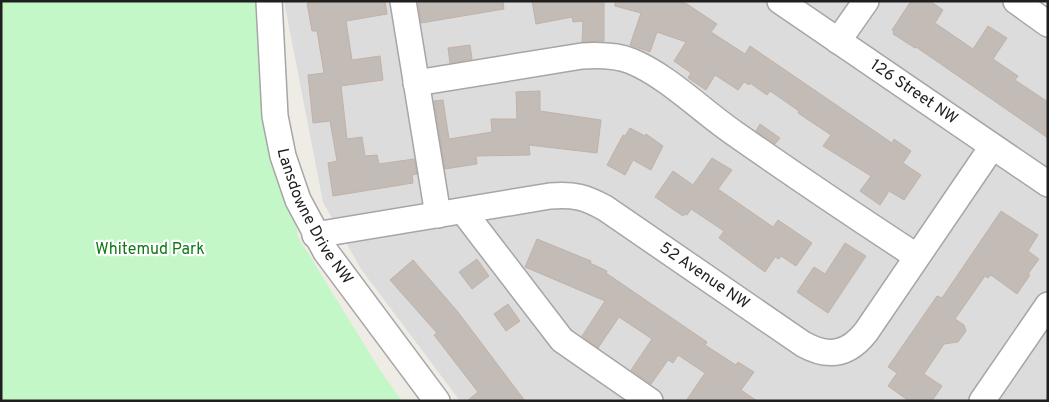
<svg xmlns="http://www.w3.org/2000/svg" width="1049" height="402" font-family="Overpass,sans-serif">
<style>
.residential{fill:#dddcdc}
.park{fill:#c4f7c7}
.building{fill:#c3bbb5;stroke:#c0b2a8}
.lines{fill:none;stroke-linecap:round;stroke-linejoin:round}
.minor-casing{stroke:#a6a6a6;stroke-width:28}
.minor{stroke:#fff;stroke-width:25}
.labels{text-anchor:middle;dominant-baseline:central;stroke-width:4.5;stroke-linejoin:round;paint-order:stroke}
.street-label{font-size:16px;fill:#1f1f1f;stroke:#fff}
.park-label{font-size:16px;fill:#107916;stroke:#fff}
</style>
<rect width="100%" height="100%" fill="#efebe5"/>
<path class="residential" d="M 284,1 L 1030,1 L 1048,14 L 1048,401 L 460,401 L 361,269 L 323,202 Z"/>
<path class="park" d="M 1,1 L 260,1 L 298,237 L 380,370 L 402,401 L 1,401 Z"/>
<g class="building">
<path d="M 319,1 L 385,1 L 387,14 L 346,21 L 352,60 L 380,56 L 383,80 L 341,86 L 347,139 L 362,137 L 365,156 L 377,155 L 379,164 L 414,159 L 417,174 L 412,175 L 413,183 L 333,196 L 328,163 L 337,161 L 330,121 L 313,123 L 308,75 L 324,73 L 317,31 L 312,31 L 307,3 Z"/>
<path d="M 418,1 L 503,1 L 504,9 L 421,23 Z"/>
<path d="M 532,1 L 604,1 L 604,41 L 582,42 L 583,21 L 573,22 L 572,17 L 536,24 Z"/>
<path d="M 615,1 L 679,1 L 687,4 L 717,24 L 711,32 L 745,54 L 750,46 L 892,143 L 894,139 L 911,151 L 903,163 L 921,175 L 904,200 L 889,191 L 880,205 L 860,191 L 871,176 L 823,146 L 831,135 L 798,113 L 799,111 L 770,91 L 767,95 L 750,83 L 749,85 L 744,82 L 738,90 L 715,75 L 706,90 L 688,78 L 691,73 L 674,61 L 686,42 L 657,32 L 650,52 L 630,45 L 641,13 L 615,6 Z"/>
<path d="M 911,1 L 930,1 L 943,10 L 935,23 L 973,49 L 988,26 L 1007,38 L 993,59 L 1018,76 L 1015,80 L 1048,102 L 1048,138 L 916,47 L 915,48 L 893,34 L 894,32 L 892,30 Z"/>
<path d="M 470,45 L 472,59 L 450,63 L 448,48 Z"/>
<path d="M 540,91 L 540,111 L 601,120 L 597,153 L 529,145 L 530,155 L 476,156 L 477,164 L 445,169 L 434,101 L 443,100 L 449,139 L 492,132 L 491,119 L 517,119 L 516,92 Z"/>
<path d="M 760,124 L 780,138 L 775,144 L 756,131 Z"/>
<path d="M 630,128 L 645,136 L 646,134 L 663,146 L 651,170 L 633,160 L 625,175 L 607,165 L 623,135 L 625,136 Z"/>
<path d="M 712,158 L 732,170 L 718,189 L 773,227 L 778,220 L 812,243 L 796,266 L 781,256 L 779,259 L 775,257 L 765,272 L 719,238 L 724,231 L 691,209 L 687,215 L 685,214 L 683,216 L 655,197 L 673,171 L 693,185 Z"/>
<path d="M 1001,211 L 1038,235 L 1028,251 L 1039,259 L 1028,274 L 1030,275 L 1017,294 L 991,275 L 988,278 L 985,276 L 955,319 L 964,325 L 966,331 L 958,342 L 944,344 L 924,374 L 942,386 L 932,401 L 909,401 L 888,386 L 897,373 L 888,367 L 937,296 L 942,298 Z"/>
<path d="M 537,239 L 591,261 L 590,263 L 607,271 L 606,273 L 707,342 L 705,345 L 736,365 L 738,362 L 754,372 L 741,390 L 757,401 L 686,401 L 705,373 L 678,355 L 673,363 L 668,360 L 651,384 L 631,370 L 652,339 L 619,317 L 598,348 L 582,336 L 605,301 L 525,267 Z"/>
<path d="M 845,243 L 866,256 L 828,313 L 797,292 L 814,267 L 825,274 Z"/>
<path d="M 477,259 L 489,276 L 472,289 L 459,272 Z"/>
<path d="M 413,260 L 458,312 L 525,401 L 467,401 L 478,392 L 434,335 L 437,333 L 390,280 Z"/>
<path d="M 508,304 L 520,321 L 506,331 L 494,314 Z"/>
</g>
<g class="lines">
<defs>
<g id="minor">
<path id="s1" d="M 269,1 L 275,116 L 283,156 L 298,200 L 326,252 L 437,401"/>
<path d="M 403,1 L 438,215"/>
<path id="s2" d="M 780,1 L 1048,184"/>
<path d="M 1016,1 L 1048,24"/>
<path d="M 838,41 L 866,1"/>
<path d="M 416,83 L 582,56 C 598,55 616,55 631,61 C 666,75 702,111 734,133 C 794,175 855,216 916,256"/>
<path d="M 463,211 L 562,340 L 650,401"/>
<path id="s3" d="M 315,235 L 550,196 C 574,194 585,197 605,208 L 803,344 C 828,358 848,355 866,332 L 992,147"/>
<path d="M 982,401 L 1048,305"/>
</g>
</defs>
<use href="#minor" class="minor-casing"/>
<use href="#minor" class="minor"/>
</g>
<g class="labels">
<g class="street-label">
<text stroke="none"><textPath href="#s2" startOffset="162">126 Street NW</textPath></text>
<text stroke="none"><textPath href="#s1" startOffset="224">Lansdowne Drive NW</textPath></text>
<text stroke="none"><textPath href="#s3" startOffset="416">52 Avenue NW</textPath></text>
</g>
<g class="park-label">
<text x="150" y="250">Whitemud Park</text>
</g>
</g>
<rect width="1049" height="402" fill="none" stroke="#1f1f1f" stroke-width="5"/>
</svg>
